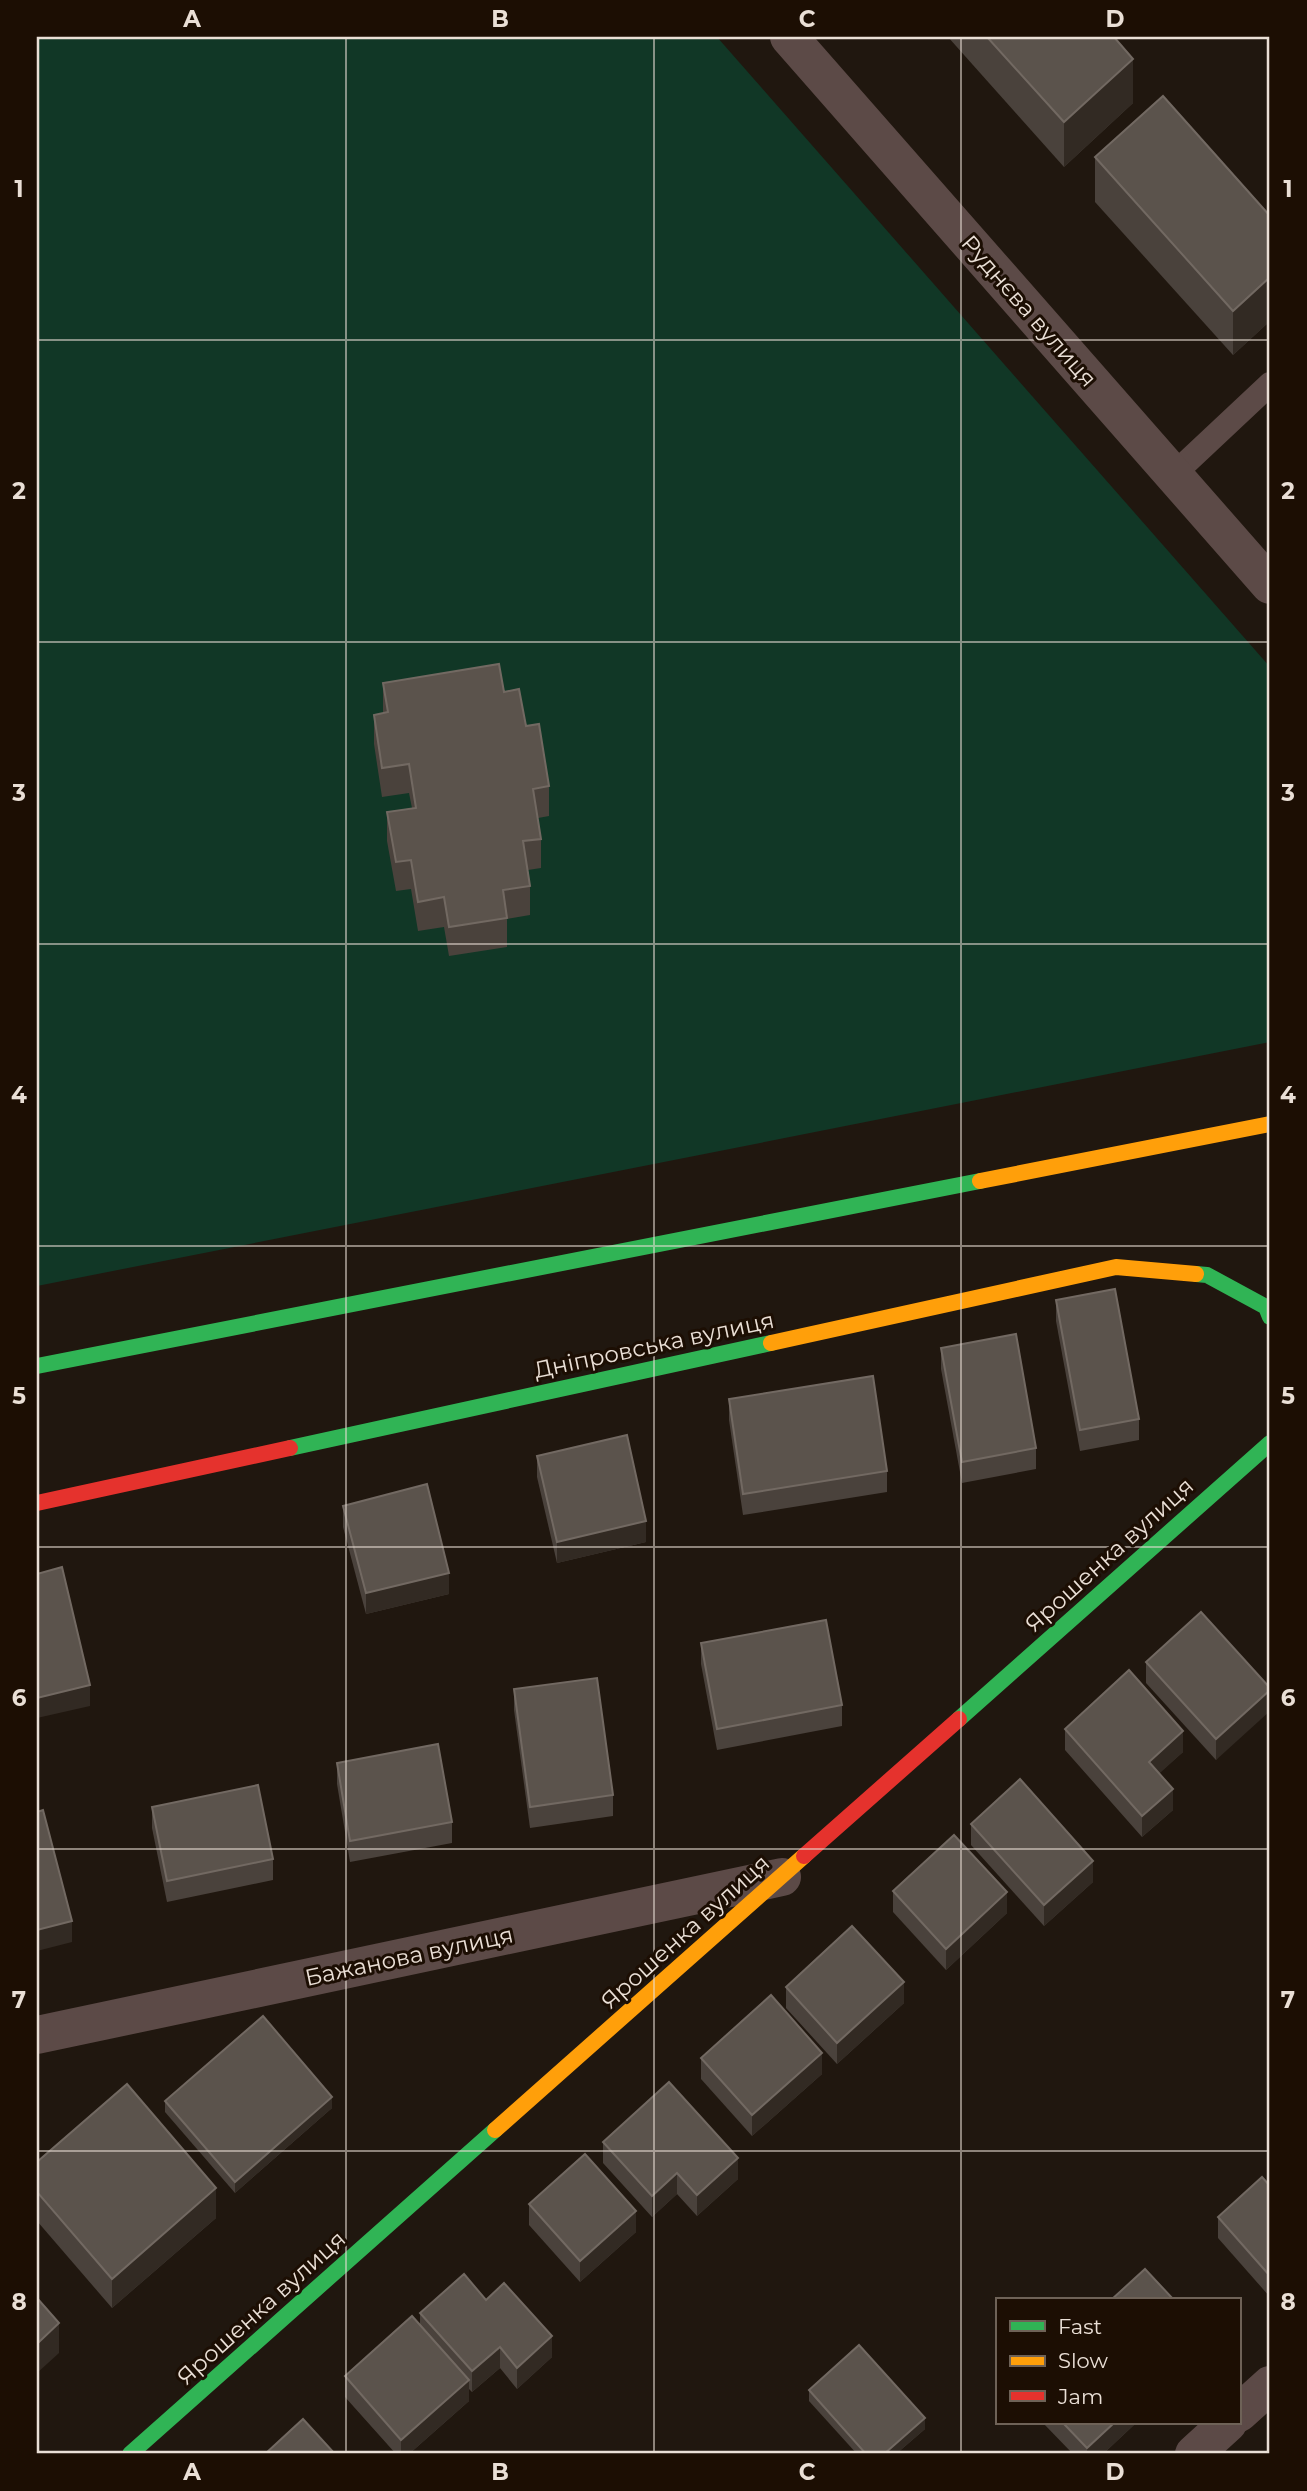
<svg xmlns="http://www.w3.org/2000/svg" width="1307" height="2491" font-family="Montserrat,sans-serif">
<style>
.green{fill:#113726}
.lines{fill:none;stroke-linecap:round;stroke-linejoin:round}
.lane{stroke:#5c4a47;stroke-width:24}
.street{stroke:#5c4a47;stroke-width:38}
.fast{stroke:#30b455;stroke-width:16}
.slow{stroke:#ff9f0a;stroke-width:16}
.jam{stroke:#e5322d;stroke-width:16}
.wall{fill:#4a423c}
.shaded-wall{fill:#322a23}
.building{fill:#5b534c;stroke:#726962;stroke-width:2}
.grid{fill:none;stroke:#eadfd6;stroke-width:2;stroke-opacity:0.55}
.labels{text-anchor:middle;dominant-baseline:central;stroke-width:6;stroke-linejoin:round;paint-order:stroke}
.street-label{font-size:23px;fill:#eadfd6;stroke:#1c0e03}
.neatline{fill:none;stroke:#eadfd6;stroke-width:2.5}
.grid-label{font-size:23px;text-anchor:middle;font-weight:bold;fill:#eadfd6}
</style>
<rect width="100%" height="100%" fill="#20170f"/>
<path class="green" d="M 37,37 L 717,37 L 1270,667 L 1270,1042 L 37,1286 Z"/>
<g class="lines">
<path class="lane" d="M 1173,475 L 1270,384"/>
<g class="street">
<path d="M 789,37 L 1270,585"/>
<path d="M 37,2035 L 782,1877"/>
<path d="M 1239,2413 L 1270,2385"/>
<path d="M 1194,2454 L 1228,2423"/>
</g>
<g class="fast">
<path d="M 1196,1274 L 1207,1275 L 1266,1307 L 1270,1317"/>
<path d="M 37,1366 L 980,1181"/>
<path d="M 290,1448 L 771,1343"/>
<path d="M 959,1719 L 1270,1443"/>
<path d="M 130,2454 L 495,2130"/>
</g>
<g class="slow">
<path d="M 980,1181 L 1270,1124"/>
<path d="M 771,1343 L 1116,1267 L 1196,1274"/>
<path d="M 495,2130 L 804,1856"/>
</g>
<g class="jam">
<path d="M 37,1503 L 290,1448"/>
<path d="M 804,1856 L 959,1719"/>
</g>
</g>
<g class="wall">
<path d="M 948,37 L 1114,37 L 1133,103 L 1064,167 Z"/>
<path d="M 1095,157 L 1270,216 L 1270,321 L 1233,355 L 1095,202 Z"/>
<path d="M 383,683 L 504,692 L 526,726 L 549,786 L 549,816 L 538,818 L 541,839 L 541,868 L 528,870 L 530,886 L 530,915 L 507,919 L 507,947 L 449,956 L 444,927 L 418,931 L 411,889 L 396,891 L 387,841 L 387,812 L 412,808 L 409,793 L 382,797 L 374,744 L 374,715 L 383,713 Z"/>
<path d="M 1056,1300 L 1139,1419 L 1139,1440 L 1080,1451 L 1056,1321 Z"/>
<path d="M 941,1348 L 1036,1448 L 1036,1469 L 962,1483 L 941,1369 Z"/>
<path d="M 729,1399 L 887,1471 L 887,1492 L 743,1515 L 729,1420 Z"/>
<path d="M 537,1456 L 646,1542 L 557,1563 L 537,1477 Z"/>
<path d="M 343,1506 L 449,1594 L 366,1614 L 343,1527 Z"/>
<path d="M 1270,1555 L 1270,1583 L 1267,1579 L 1267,1558 Z"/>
<path d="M 701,1643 L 842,1705 L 842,1726 L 717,1750 L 701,1664 Z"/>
<path d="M 1146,1662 L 1270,1688 L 1216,1760 L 1146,1683 Z"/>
<path d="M 514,1689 L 613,1795 L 613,1816 L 530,1828 L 514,1710 Z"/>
<path d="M 1065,1729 L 1183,1752 L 1159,1773 L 1173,1810 L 1142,1837 L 1065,1750 Z"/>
<path d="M 337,1763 L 452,1822 L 452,1843 L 350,1862 L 337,1784 Z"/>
<path d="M 152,1807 L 273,1859 L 273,1880 L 167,1902 L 152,1828 Z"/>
<path d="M 971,1824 L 1093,1882 L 1044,1926 L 971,1845 Z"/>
<path d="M 893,1891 L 1007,1913 L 946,1970 L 893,1912 Z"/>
<path d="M 786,1987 L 904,2003 L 837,2064 L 786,2008 Z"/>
<path d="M 701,2058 L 822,2074 L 752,2136 L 701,2079 Z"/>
<path d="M 165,2101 L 332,2108 L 235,2193 L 165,2112 Z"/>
<path d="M 603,2142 L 738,2179 L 697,2216 L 677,2194 L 652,2217 L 603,2163 Z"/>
<path d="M 1269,2158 L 1270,2158 L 1270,2180 L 1269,2179 Z"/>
<path d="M 37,2162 L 216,2218 L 112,2308 L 37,2221 Z"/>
<path d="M 1270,2186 L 1270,2297 L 1218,2238 L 1218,2217 Z"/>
<path d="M 529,2204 L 636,2232 L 580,2282 L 529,2225 Z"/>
<path d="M 486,2300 L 552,2357 L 517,2389 L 500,2368 L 472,2392 L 469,2389 L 469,2401 L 409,2454 L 396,2454 L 345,2397 L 345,2376 L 420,2325 L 420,2313 Z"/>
<path d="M 809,2390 L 925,2429 L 896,2454 L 857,2454 L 809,2401 Z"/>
<path d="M 1043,2423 L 1136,2423 L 1103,2454 L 1073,2454 Z"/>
</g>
<g class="shaded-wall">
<path d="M 1133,59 L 1133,103 L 1064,167 L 1064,122 Z"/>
<path d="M 1270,277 L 1270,321 L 1233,355 L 1233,311 Z"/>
<path d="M 646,1521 L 646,1542 L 557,1563 L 557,1542 Z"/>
<path d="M 449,1573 L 449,1594 L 366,1614 L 366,1593 Z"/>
<path d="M 90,1685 L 90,1706 L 37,1718 L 37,1698 Z"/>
<path d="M 1270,1690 L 1270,1711 L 1216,1760 L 1216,1739 Z"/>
<path d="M 1183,1731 L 1183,1752 L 1149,1783 L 1149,1762 Z"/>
<path d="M 1173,1789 L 1173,1810 L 1142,1837 L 1142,1816 Z"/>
<path d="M 1093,1861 L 1093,1882 L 1044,1926 L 1044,1905 Z"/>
<path d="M 1007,1892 L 1007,1913 L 946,1970 L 946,1949 Z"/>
<path d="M 72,1921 L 72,1942 L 37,1951 L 37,1930 Z"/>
<path d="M 904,1982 L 904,2003 L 837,2064 L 837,2043 Z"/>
<path d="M 822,2053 L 822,2074 L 752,2136 L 752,2115 Z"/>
<path d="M 332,2097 L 332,2108 L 235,2193 L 235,2182 Z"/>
<path d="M 738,2158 L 738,2179 L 697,2216 L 697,2195 Z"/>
<path d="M 677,2173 L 677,2194 L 652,2217 L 652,2196 Z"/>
<path d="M 216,2188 L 216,2218 L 112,2308 L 112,2279 Z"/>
<path d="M 636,2211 L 636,2232 L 580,2282 L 580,2261 Z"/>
<path d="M 59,2323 L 59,2353 L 37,2373 L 37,2344 Z"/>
<path d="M 552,2336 L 552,2357 L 517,2389 L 517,2368 Z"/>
<path d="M 500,2347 L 500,2368 L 472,2392 L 472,2371 Z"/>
<path d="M 469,2380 L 469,2401 L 409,2454 L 401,2454 L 401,2440 Z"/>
<path d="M 925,2418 L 925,2429 L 896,2454 L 884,2454 Z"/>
<path d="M 1114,2423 L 1136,2423 L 1103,2454 L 1087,2454 L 1087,2448 Z"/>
</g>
<g class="building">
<path d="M 987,37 L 1114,37 L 1133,59 L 1064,122 Z"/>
<path d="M 1163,96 L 1270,216 L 1270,277 L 1233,311 L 1095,157 Z"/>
<path d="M 499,664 L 504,692 L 519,689 L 526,726 L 539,724 L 549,786 L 533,789 L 541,839 L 523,841 L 530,886 L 503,890 L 507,918 L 449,927 L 444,897 L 418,902 L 411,860 L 396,862 L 387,812 L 416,808 L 409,764 L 382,768 L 374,715 L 388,712 L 383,683 Z"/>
<path d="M 1115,1289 L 1139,1419 L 1080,1430 L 1056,1300 Z"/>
<path d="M 1016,1334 L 1036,1448 L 962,1462 L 941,1348 Z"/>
<path d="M 873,1376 L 887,1471 L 743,1494 L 729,1399 Z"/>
<path d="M 627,1435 L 646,1521 L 557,1542 L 537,1456 Z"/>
<path d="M 427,1484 L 449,1573 L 366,1593 L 343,1506 Z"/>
<path d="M 62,1567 L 90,1685 L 37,1698 L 37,1574 Z"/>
<path d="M 1201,1612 L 1270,1688 L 1270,1690 L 1216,1739 L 1146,1662 Z"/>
<path d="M 826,1620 L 842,1705 L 717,1729 L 701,1643 Z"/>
<path d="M 1129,1670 L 1183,1731 L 1149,1762 L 1173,1789 L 1142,1816 L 1065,1729 Z"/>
<path d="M 597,1678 L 613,1795 L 530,1807 L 514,1689 Z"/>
<path d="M 438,1744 L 452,1822 L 350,1841 L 337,1763 Z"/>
<path d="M 1020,1779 L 1093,1861 L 1044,1905 L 971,1824 Z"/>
<path d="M 258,1785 L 273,1859 L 167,1881 L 152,1807 Z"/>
<path d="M 43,1810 L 72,1921 L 37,1930 L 37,1812 Z"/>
<path d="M 954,1835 L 1007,1892 L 946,1949 L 893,1891 Z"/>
<path d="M 852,1926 L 904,1982 L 837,2043 L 786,1987 Z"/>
<path d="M 771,1995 L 822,2053 L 752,2115 L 701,2058 Z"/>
<path d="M 263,2016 L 332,2097 L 235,2182 L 165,2101 Z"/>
<path d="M 669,2082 L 738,2158 L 697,2195 L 677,2173 L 652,2196 L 603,2142 Z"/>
<path d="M 127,2084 L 216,2188 L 112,2279 L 37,2192 L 37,2162 Z"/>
<path d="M 585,2154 L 636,2211 L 580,2261 L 529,2204 Z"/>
<path d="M 1262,2177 L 1270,2186 L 1270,2276 L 1218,2217 Z"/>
<path d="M 1145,2269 L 1174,2300 L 1111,2300 Z"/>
<path d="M 464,2274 L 486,2300 L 504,2283 L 552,2336 L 517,2368 L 500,2347 L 472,2371 L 420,2313 Z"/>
<path d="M 37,2298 L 59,2323 L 37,2344 Z"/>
<path d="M 412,2316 L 469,2380 L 401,2440 L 345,2376 Z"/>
<path d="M 859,2345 L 925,2418 L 884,2454 L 866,2454 L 809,2390 Z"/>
<path d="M 303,2419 L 335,2454 L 265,2454 Z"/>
<path d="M 1063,2423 L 1114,2423 L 1087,2448 Z"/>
</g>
<path class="grid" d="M 346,37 L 346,2454M 654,37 L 654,2454M 961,37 L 961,2454M 37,340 L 1270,340M 37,642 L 1270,642M 37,944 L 1270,944M 37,1246 L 1270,1246M 37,1547 L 1270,1547M 37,1849 L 1270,1849M 37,2151 L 1270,2151"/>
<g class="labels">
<g class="street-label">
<text transform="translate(1029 311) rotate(49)">Руднєва вулиця</text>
<text transform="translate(654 1345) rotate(-12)">Дніпровська вулиця</text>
<text transform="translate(1109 1555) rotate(-42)">Ярошенка вулиця</text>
<text transform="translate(685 1932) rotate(-42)">Ярошенка вулиця</text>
<text transform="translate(409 1956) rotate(-12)">Бажанова вулиця</text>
<text transform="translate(261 2308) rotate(-42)">Ярошенка вулиця</text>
</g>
</g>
<rect width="1307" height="2491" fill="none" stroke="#1c0e03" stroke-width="77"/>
<rect x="996" y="2298" width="245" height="126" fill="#1c0e03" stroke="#6e6257" stroke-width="2"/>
<rect x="1010" y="2321" width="35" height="10" fill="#30b455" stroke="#6e6257" stroke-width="2"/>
<text x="1058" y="2334" font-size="21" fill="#eadfd6">Fast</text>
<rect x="1010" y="2356" width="35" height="10" fill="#ff9f0a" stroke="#6e6257" stroke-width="2"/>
<text x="1058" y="2368" font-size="21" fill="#eadfd6">Slow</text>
<rect x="1010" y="2391" width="35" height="10" fill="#e5322d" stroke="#6e6257" stroke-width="2"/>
<text x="1058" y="2404" font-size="21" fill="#eadfd6">Jam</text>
<rect x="38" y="38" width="1230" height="2414" class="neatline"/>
<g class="grid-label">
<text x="192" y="27">A</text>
<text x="500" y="27">B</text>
<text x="807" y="27">C</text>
<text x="1115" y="27">D</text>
<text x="19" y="197">1</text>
<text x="1288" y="197">1</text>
<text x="19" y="499">2</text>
<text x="1288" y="499">2</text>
<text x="19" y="801">3</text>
<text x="1288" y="801">3</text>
<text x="19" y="1103">4</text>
<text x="1288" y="1103">4</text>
<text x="19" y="1404">5</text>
<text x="1288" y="1404">5</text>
<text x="19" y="1706">6</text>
<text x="1288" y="1706">6</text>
<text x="19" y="2008">7</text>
<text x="1288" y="2008">7</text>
<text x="19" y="2310">8</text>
<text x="1288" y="2310">8</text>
<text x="192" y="2480">A</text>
<text x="500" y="2480">B</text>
<text x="807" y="2480">C</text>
<text x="1115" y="2480">D</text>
</g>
</svg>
